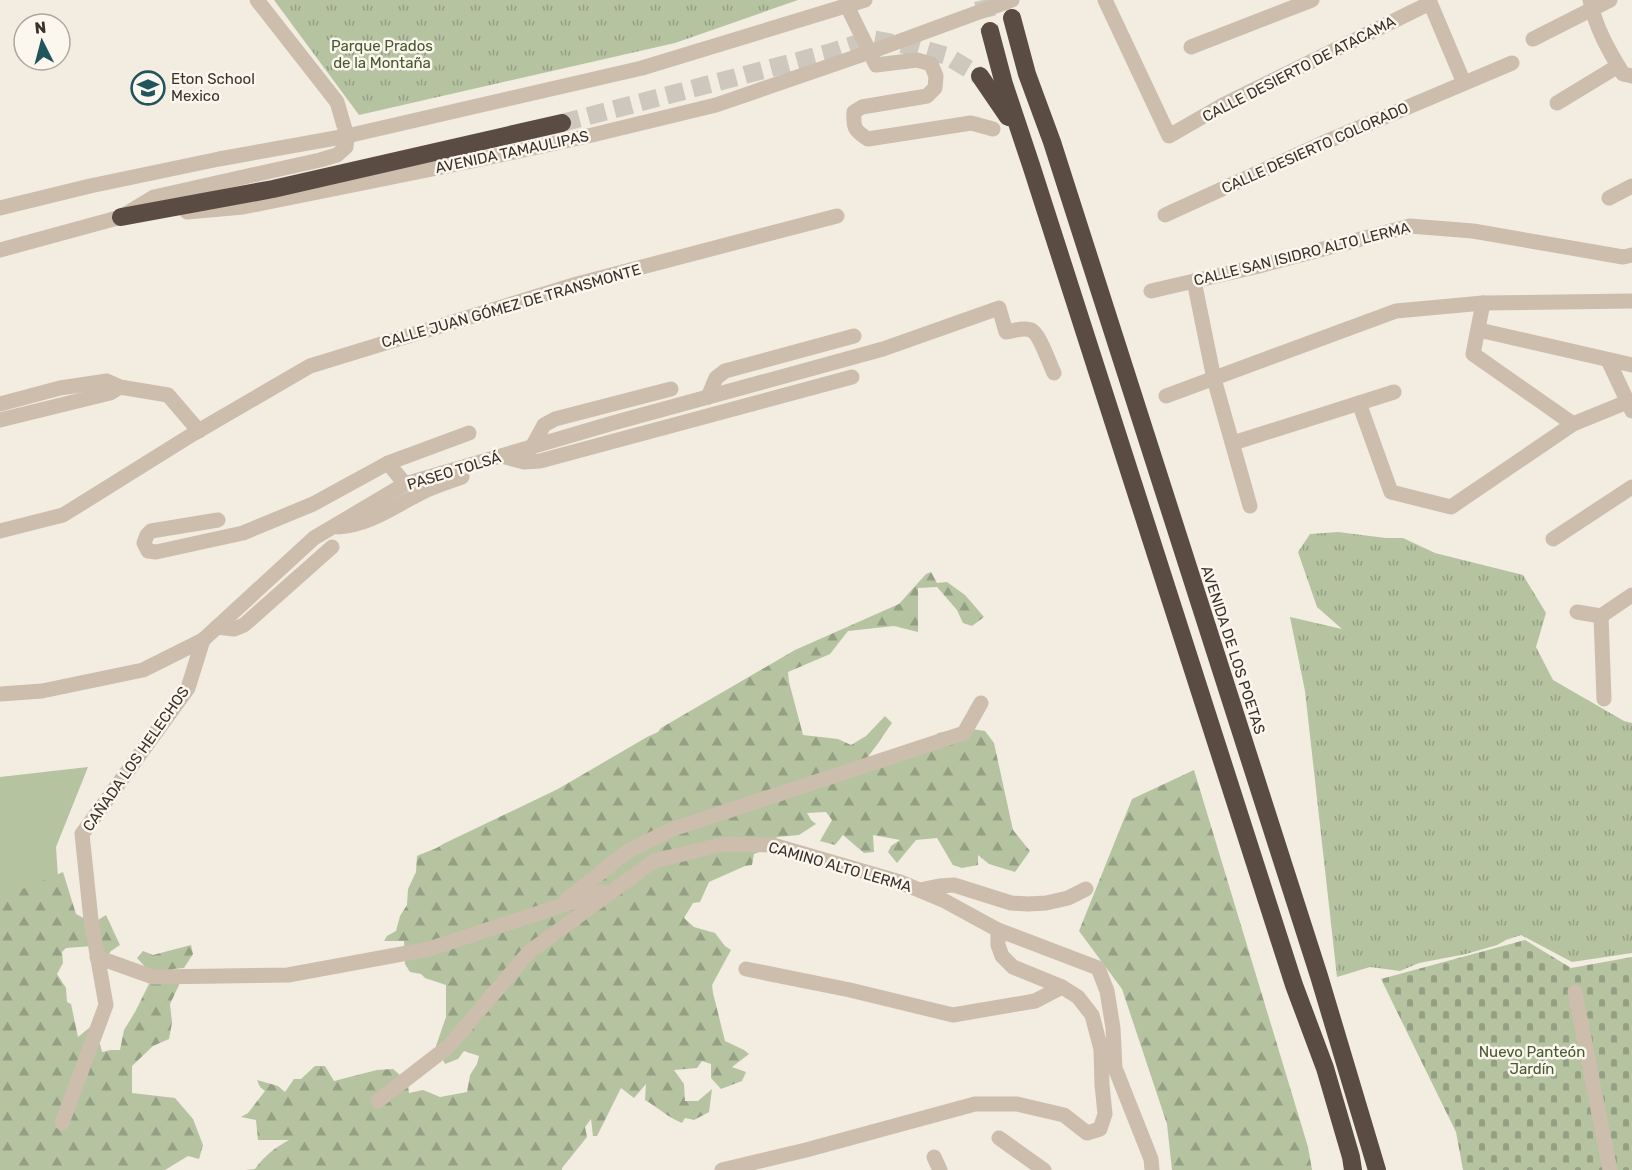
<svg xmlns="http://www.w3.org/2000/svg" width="1632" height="1170" font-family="Rubik,sans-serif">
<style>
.grass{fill:#b5c3a1}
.forest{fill:url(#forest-firs)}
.cemetery{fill:url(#cemetery-stones)}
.park{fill:url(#park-tufts)}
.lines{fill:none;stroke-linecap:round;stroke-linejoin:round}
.highway-tunnel{stroke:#cec7bd;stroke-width:18;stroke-dasharray:18 9;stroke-linecap:butt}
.minor{stroke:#ccbdad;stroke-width:15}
.highway{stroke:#5b4c43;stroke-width:18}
.labels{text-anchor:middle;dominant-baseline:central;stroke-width:5;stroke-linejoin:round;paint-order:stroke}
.park-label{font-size:15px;fill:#47592f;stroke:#fbf6ee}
.street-label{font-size:15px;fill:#3a312b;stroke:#fbf6ee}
.poi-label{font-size:15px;fill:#3a312b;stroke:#fbf6ee;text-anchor:start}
</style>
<defs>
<pattern id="forest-firs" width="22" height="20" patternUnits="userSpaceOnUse" patternTransform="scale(1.5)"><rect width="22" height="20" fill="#b5c3a1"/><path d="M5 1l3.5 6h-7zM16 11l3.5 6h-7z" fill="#949f83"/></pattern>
<pattern id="cemetery-stones" width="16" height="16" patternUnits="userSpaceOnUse" patternTransform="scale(1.5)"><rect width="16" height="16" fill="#b5c3a1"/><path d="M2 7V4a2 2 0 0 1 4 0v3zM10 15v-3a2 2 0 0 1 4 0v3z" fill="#949f83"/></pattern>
<pattern id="park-tufts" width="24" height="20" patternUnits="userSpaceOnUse" patternTransform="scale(1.5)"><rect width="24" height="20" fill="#b5c3a1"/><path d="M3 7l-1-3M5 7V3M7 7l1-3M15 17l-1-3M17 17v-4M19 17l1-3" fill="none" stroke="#949f83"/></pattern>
</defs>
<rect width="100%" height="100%" fill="#f3ece1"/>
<path class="grass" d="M 88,767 L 56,847 L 60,910 L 0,1062 L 0,777 Z"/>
<g class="forest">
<path d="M 931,572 L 937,583 L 947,582 L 965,595 L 984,617 L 972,626 L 963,623 L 957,610 L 937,587 L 918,588 L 918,632 L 894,626 L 848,631 L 830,654 L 788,672 L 789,682 L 803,735 L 838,739 L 851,745 L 866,736 L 885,716 L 892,723 C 883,735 876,748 865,760 L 930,744 L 938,733 L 965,728 L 985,731 L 994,743 L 1013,830 L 1030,851 L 1015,872 L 989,864 L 978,855 L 978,865 L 962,868 L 953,865 L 937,838 L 916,840 L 897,863 L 888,852 L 891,846 L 900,840 L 873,835 L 874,852 L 864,853 L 843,835 L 835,845 L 820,841 L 832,820 L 826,812 L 807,813 L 811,820 L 816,824 L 799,835 L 777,837 L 768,849 L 754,854 L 752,865 L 745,866 L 709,882 L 700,902 L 693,903 L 684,918 L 694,927 L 715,933 L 725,946 L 731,950 L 712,985 L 713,993 L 725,1041 L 744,1050 L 749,1054 L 732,1067 L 746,1072 L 742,1081 L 721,1089 L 711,1078 L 711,1064 L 702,1061 L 697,1068 L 674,1070 L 684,1084 L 685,1101 L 698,1101 L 712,1089 L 709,1112 L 694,1120 L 685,1118 L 682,1123 C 667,1117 659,1108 645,1100 L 646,1084 L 634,1098 L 621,1088 L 597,1136 L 593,1136 L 591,1119 L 585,1127 L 587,1137 L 562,1168 L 562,1170 L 246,1170 L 255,1169 C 264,1156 276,1147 289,1140 L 258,1140 L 256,1120 L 241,1117 L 248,1113 L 265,1091 L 260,1087 L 257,1080 L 278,1086 L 285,1092 L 294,1079 L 301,1079 L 315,1066 L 325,1066 L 334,1081 L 377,1070 L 393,1069 L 408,1082 L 409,1093 L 423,1090 L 440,1097 L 467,1092 L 470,1075 L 477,1064 L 479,1056 L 464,1051 L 458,1059 L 445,1064 L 436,1046 L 446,1017 L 446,985 L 425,978 L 421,974 L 410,972 L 405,964 L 404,941 L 384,941 L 387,936 L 396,931 L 400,916 L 407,905 L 408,889 L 416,872 L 417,856 C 425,852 437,849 443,844 L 558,789 L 647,737 L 658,732 L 661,728 L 795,650 L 899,604 L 926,574 Z"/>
<path d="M 1194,770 L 1308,1147 L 1312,1170 L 1172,1170 L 1167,1124 L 1122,989 L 1079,931 L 1132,799 Z"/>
<path d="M 63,872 L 76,914 L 93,923 L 106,915 L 120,945 L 111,951 L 103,962 L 93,946 L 66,948 L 62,952 L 63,963 L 57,974 L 66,988 L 67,1002 L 71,1004 L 78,1037 L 94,1024 L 91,1041 L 100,1044 L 102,1052 L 111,1050 L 120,1050 L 124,1030 L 135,1012 L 152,978 L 149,971 L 137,958 L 143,951 L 153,955 L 191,945 L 193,954 L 184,968 L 173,969 L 179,985 L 170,1004 L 172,1023 L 169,1039 L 153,1046 L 132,1066 L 132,1093 L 175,1098 L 193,1119 L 203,1145 L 199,1159 L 188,1156 L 165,1170 L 0,1170 L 0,906 L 15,892 Z"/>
</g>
<path class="cemetery" d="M 1525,940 L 1571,968 L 1632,957 L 1632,1170 L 1463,1170 L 1456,1132 L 1381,979 Z"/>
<g class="park">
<path d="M 274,0 L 798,0 L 675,43 L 359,115 Z"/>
<path d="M 1338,532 L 1386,538 L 1403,538 L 1435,553 L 1523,575 L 1546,613 L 1536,647 L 1553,680 L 1624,721 L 1632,723 L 1632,953 L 1572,962 L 1521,935 L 1506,940 L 1497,945 L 1466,954 L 1419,963 L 1400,971 L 1370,967 L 1337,977 L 1305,691 L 1290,617 L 1342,629 L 1317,607 L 1298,552 L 1310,534 Z"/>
</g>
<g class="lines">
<g class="highway-tunnel">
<path d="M 983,0 L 990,31"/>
<path d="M 562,123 L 828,53 L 871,39 L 916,47 L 947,56 L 980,76"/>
</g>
<g class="minor">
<path d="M 1105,0 L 1169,136 L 1223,105 L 1430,3"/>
<path d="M 1429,0 L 1464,83"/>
<path d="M 1590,0 C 1595,27 1609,51 1623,74 L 1632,76"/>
<path d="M 847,6 L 876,65 L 917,60 L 931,64 L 936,76 L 935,88 L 927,96 L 862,107 L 854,112 C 853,128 855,131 868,139 L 971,123 L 993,129"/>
<path d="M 1533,39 L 1610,0"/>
<path d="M 1191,47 L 1312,0"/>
<path d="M 1557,103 L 1618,66"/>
<path d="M 1609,198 L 1632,186"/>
<path d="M 0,208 L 90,186 L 219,159 L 347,136 L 642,68 L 865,0"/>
<path d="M 187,212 L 243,207 L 477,160 L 588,136 L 716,105 L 870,52 L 1012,0"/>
<path d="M 126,214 L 154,197 L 320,160 L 337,155 L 346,147 L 347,136 L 337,102 L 257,0"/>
<path d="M 1165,215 L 1323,143 L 1512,63"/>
<path d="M 0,250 L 121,217 L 131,216"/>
<path d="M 1194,281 L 1214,379 L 1250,506"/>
<path d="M 1151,291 L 1259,266 L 1410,226 L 1473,231 L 1623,257 L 1632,255"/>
<path d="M 1483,303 L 1473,354 L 1573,424"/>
<path d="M 1479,330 L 1632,365"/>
<path d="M 1608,360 L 1632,411"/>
<path d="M 1166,396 L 1396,311 L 1483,303 L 1632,301"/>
<path d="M 708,397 L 716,378 L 725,371 L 854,336"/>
<path d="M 1359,403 L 1391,492 L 1451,507 L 1573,424 L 1627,402"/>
<path d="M 0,404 L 60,388 L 107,381 L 120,387 L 168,395 L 199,431"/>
<path d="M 0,420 L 110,393 L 120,387"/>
<path d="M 1233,443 L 1394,392"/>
<path d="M 532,447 L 544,425 L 555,419 L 671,389"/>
<path d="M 502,456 L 524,462 L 540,461 L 852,377"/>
<path d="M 388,463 L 469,433"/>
<path d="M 218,520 L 151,531 L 147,535 L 144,543 L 148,551 L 156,552 L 243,533 L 313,504 L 388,463 L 405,484"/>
<path d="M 338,527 C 370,525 394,506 423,492 C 435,486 449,482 462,477"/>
<path d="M 0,531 L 63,515 L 193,434 L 310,366 L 577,284 L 837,216"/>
<path d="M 1553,539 L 1632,487"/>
<path d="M 1577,612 L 1601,616 L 1632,595"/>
<path d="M 1601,616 L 1604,699"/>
<path d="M 217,627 L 234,629 L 244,625 L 332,547"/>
<path d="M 0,694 L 42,691 L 143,670 L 203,640 L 314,538 L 405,484 L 613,423 L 883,349 L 999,308 L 1006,332 C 1014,331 1024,327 1031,330 C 1040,334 1049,363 1054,373"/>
<path d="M 920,890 L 939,886 L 954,885 L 1011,903 L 1028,904 L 1046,903 L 1068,898 L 1086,889"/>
<path d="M 566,900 L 628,851 L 673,829 L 964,733 L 981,703"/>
<path d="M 97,957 L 153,977 L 288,975 L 429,949 L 603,892"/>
<path d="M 746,969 L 850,990 L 953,1015 L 1035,1001 L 1062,987"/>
<path d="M 1575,992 L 1610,1170"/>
<path d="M 378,1101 L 449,1046 L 529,952 L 654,861 L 724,844 L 773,845 L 900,882 L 943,900 L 998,930 L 1098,968 L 1107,991 L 1113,1028 L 1115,1068 L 1151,1159 L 1152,1170"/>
<path d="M 62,1123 L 106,1005 L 91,920 L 82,834 L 188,688 L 203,640"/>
<path d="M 999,1138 L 1044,1170"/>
<path d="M 934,1157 L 940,1170"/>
<path d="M 722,1170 L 806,1150 L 975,1104 L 1017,1104 L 1064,1115 L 1087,1133 L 1100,1129 L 1105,1114 L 1102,1085 L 1101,1049 L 1092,1015 L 1078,997 L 1062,987 L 1013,967 L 1002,956 L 998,945 L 998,930"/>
</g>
<g class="highway">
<path d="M 1012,18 L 1027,74 L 1052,142 L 1319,976 L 1377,1170"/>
<path d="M 990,31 L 1004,84 L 1031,165 L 1294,985 L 1325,1068 L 1351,1157 L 1353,1170"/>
<path d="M 980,76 L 1008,117"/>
<path d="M 121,217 L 273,189 L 562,123"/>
</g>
</g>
<defs>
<symbol id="school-ring" viewBox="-11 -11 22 22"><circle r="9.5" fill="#fbf6ee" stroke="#21545c" stroke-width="1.5"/><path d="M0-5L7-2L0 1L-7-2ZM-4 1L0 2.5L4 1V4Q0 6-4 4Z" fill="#21545c"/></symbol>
</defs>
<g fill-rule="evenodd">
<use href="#school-ring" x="129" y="69" width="38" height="38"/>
</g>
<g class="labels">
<g class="park-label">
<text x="382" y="46">Parque Prados<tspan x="382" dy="17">de la Montaña</tspan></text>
<text x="1532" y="1052">Nuevo Panteón<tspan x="1532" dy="17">Jardín</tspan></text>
</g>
<g class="street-label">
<text transform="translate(1299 69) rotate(-27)">CALLE DESIERTO DE ATACAMA</text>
<text transform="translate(1315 148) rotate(-24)">CALLE DESIERTO COLORADO</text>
<text transform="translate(512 152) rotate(-12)">AVENIDA TAMAULIPAS</text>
<text transform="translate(1302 254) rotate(-14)">CALLE SAN ISIDRO ALTO LERMA</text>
<text transform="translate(511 306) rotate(-16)">CALLE JUAN GÓMEZ DE TRANSMONTE</text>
<text transform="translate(454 471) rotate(-17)">PASEO TOLSÁ</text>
<text transform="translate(1233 650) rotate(72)">AVENIDA DE LOS POETAS</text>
<text transform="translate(136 759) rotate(-55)">CAÑADA LOS HELECHOS</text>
<text transform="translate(840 867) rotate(16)">CAMINO ALTO LERMA</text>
</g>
<g class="poi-label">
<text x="171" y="79">Eton School<tspan x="171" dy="17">Mexico</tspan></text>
</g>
</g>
<g transform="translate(42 42) rotate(354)"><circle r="28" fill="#fbf6ee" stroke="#aea7a0" stroke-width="1.5"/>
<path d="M0-4.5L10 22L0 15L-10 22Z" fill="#21545c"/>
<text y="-9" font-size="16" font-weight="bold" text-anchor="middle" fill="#3a312b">N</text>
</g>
</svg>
